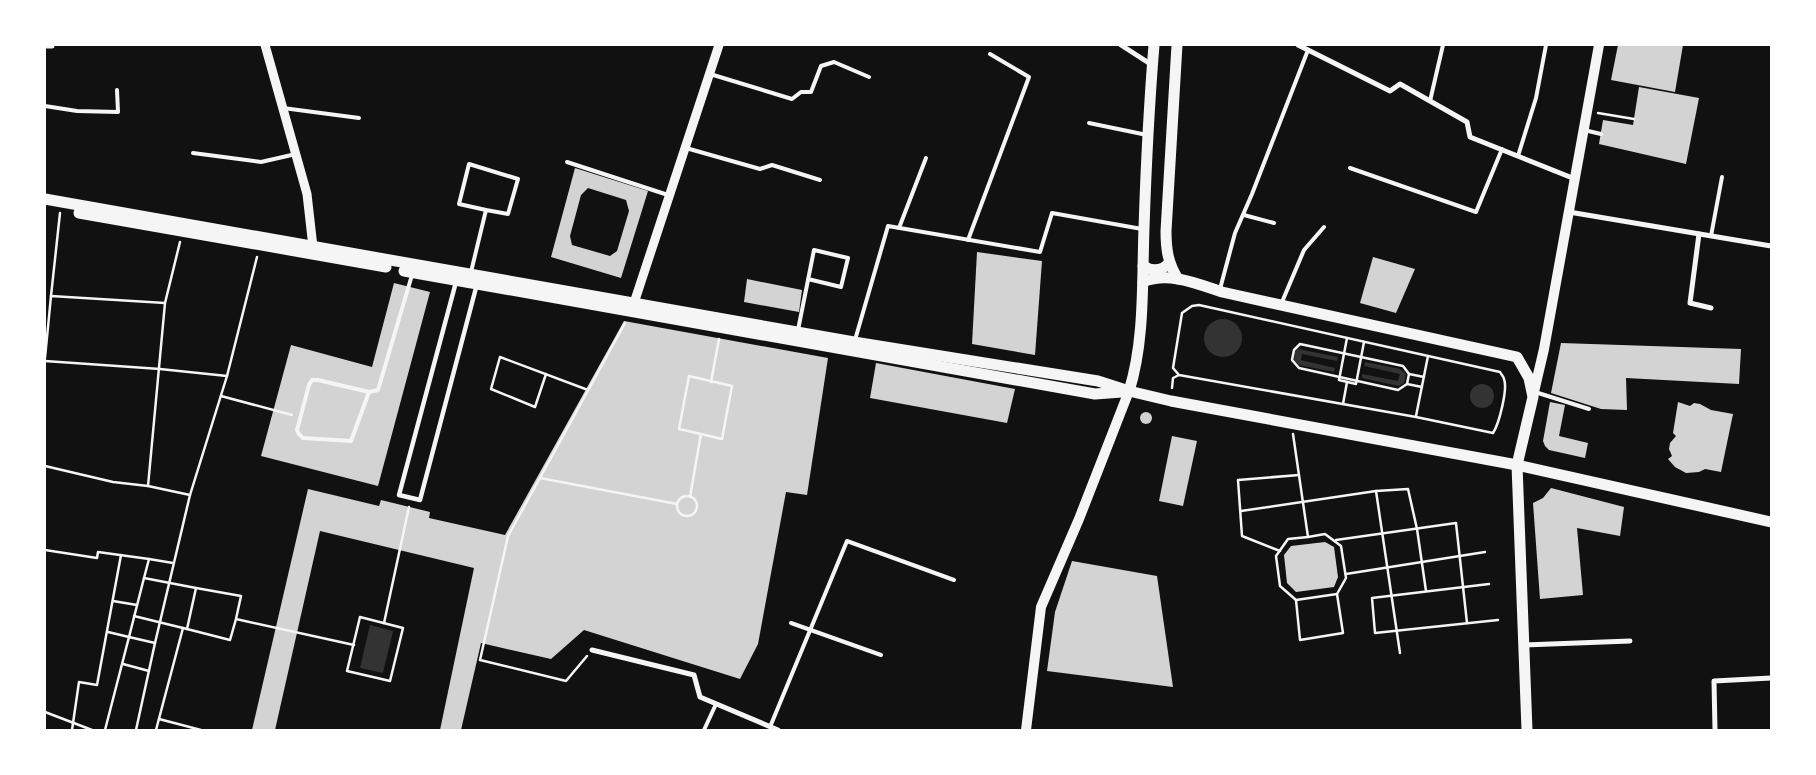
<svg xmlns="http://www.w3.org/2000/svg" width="1816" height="775" font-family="'Varela Round',sans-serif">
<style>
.water{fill:#333}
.building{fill:#d3d3d3;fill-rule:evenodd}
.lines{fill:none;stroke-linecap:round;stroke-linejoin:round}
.path{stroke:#f5f5f5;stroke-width:2.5}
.service{stroke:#f5f5f5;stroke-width:4}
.pedestrian{stroke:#f5f5f5;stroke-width:4.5}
.minor{stroke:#f5f5f5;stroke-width:5}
.tertiary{stroke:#f5f5f5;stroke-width:9}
.secondary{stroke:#f5f5f5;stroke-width:10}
.primary{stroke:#f5f5f5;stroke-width:11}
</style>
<rect width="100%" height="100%" fill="#111"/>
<g class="water">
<circle cx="1223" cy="338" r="19"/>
<path d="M 1298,349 L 1338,357 L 1337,361 L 1302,354 L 1301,360 L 1335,368 L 1334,372 L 1299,365 L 1294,361 L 1295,352 Z"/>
<path d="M 1365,362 L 1400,369 L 1406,374 L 1404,383 L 1399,386 L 1362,378 L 1362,374 L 1398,381 L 1400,374 L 1364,366 Z"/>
<circle cx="1482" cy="396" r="12"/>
<path d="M 370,625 L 393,631 L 383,673 L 360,668 Z"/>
</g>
<g class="building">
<path d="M 1618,45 L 1683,45 L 1675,92 L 1611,80 Z"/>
<path d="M 1639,87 L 1699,98 L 1686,164 L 1599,144 L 1603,120 L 1633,125 Z"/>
<path d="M 575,168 L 648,191 L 621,278 L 551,257 ZM 588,188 L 626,200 L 629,211 L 617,251 L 610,256 L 572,245 L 570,236 L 581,195 Z"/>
<path d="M 977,252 L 1042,261 L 1035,355 L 972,344 Z"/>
<path d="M 1373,257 L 1415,269 L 1396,313 L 1360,303 Z"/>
<path d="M 747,279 L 802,290 L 799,312 L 744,302 Z"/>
<path d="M 394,283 L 430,292 L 378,486 L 261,456 L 291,345 L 372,367 Z"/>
<path d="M 624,321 L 828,358 L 807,495 L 786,492 L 758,644 L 740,679 L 584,630 L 551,659 L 481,643 L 461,730 L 440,730 L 474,568 L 320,531 L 275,730 L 252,730 L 308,489 L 379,506 L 381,500 L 430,512 L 429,518 L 505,535 Z"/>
<path d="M 1561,343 L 1741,349 L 1739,384 L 1626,378 L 1627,410 L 1601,409 L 1551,393 Z"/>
<path d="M 876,363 L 1015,389 L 1007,423 L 870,398 Z"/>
<path d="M 1550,402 L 1565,405 L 1559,436 L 1588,443 L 1585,458 L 1549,450 L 1545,446 L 1543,441 Z"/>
<path d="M 1678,402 L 1690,406 L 1694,403 L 1700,404 L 1711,410 L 1733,414 L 1721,472 L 1705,469 L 1699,472 L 1686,473 L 1675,467 L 1668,459 L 1672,456 L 1669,449 L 1670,443 L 1676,436 L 1673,433 Z"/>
<circle cx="1146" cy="418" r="6"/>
<path d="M 1172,436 L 1197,441 L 1183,506 L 1159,501 Z"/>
<path d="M 1551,488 L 1624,507 L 1620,536 L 1577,528 L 1583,595 L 1540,599 L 1533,503 L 1543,498 Z"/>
<path d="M 1325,542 L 1334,547 L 1338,577 L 1334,587 L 1296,592 L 1287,583 L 1284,555 L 1291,546 Z"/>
<path d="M 1072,561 L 1157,576 L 1173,687 L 1047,671 L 1055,612 Z"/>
</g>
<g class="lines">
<g class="path">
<path d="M 1598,113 L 1634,119"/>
<path d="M 51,296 L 60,213"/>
<path d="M 165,303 L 180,242"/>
<path d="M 1347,338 L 1339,380 L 1356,384 L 1364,342"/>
<path d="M 1300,344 L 1403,366 L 1409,374 L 1407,384 L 1398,390 L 1299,368 L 1292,360 L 1294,350 Z"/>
<path d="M 45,358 L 51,296 L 165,303 L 148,486 L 113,482 L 45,466"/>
<path d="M 45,361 L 160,369 L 227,376 L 257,257"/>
<path d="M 546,374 L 535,407 L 491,389 L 500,357 L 588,390"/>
<path d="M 1409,374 L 1424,377"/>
<path d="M 711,382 L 719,339"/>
<path d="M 1407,384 L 1422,387"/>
<path d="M 1172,388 L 1173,378 L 1179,375 L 1416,417 L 1493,433 C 1499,424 1508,389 1504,379 C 1504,377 1501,374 1500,372 L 1199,305 L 1192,306 L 1182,313 L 1173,368 L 1179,375"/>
<path d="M 221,396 L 292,415"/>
<path d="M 1343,404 L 1347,382"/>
<path d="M 1416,416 L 1428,356"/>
<path d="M 1293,434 L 1308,537 L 1325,534 L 1341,546 L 1346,578 L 1337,594 L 1296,600 L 1280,586 L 1276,556 L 1288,539 L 1308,537"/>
<path d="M 540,478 L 677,504"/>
<path d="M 148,486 L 190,495"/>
<path d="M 1376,491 L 1408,489 L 1417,529 L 1426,591"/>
<circle cx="687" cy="506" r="10"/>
<path d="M 690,497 L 701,434 L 722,439 L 732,386 L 689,376 L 679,429 L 701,434"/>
<path d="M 1241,511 L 1376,491 L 1400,653"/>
<path d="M 1336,540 L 1456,523 L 1467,623"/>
<path d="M 45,550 L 97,558 L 98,552 L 149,559"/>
<path d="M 1280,551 L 1242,536 L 1238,480 L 1299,475"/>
<path d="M 1346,574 L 1485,552"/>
<path d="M 144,578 L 149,559 L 173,563"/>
<path d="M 1489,584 L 1372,598 L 1375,633 L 1498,620"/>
<path d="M 1296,600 L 1300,640 L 1343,633 L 1337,594"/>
<path d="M 113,601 L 137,605"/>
<path d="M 134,616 L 187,629"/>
<path d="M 360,617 L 403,628 L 390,681 L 347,671 Z"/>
<path d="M 236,619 L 230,640 L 187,629 L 196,588 L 241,596 L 236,619 L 354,645"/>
<path d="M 384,623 L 409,507"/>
<path d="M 108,632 L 129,637 L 144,578 L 196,588"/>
<path d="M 587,656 L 566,681 L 480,660 L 508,536 L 625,323"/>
<path d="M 123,664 L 149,671"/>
<path d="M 45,712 L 92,730"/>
<path d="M 159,719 L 201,730"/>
<path d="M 72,730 L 79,682 L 97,685 L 121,555"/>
<path d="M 105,730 L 129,637 L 155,643 L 190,495 L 227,376"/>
<path d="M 136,730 L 155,643"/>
<path d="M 156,730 L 183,628"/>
</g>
<g class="service">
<path d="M 710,74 L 792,99 L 801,92 L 811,92 L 821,66 L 834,62 L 869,77"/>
<path d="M 1430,101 L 1443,45"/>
<path d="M 45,106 L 77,111 L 118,112 L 117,90"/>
<path d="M 283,108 L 359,118"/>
<path d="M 1089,123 L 1147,135"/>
<path d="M 1584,130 L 1601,134"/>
<path d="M 686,148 L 760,169 L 772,165 L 820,180"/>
<path d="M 193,153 L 261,162 L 296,154"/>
<path d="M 1518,156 L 1536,98 L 1546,45"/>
<path d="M 567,162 L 668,195"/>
<path d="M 1350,168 L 1476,212 L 1502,149"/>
<path d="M 1244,215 L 1274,223"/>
<path d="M 899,228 L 926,158"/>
<path d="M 1711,236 L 1722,177"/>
<path d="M 968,240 L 1029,77 L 990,54"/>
<path d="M 471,272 L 486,210 L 459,204 L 469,164 L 518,179 L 508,214 L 486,210"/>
<path d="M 1220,289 L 1235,233 L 1252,194 L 1308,50"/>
<path d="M 1282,302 L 1304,250 L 1324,227"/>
<path d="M 798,330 L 814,250 L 848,258 L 841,287 L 808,279"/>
<path d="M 855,340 L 888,226 L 1040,252 L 1052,213 L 1142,229"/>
<path d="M 369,392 L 351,441 L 303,438 L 299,434 L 297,430 L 309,385 L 312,380 L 318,380 L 369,392 L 378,390 L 412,275"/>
<path d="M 1535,392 L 1589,409"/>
<path d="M 791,623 L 881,655"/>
<path d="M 770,727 L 847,541 L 954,580"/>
<path d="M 704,730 L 716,704"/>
</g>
<path class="pedestrian" d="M 456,282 L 399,495 L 420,500 L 477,284"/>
<g class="minor">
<path d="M 1121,45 L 1152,65"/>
<path d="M 1298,45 L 1390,91 L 1400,84 L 1467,122 L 1470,137 L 1575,179"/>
<path d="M 45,46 L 52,46"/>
<path d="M 1569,212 L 1771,246"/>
<path d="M 1699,234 L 1690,303 L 1711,308"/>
<path d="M 1524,645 L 1630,641"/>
<path d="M 592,650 L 694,675 L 700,697 L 778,730"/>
<path d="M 1715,730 L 1714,681 L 1771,678"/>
</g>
<g class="tertiary">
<path d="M 265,45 L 307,194 L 313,247"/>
<path d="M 634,303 L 719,45"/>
</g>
<g class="secondary">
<path d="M 1533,396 L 1544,349 L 1599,45"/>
<path d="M 1026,730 L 1041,607 L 1079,519 L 1129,391"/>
</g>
<g class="primary">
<path d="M 1177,45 L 1166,231 C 1166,250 1168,263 1178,279"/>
<path d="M 45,199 L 854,342 L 1098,381 L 1129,391 L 1171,401 L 1517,465 L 1771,522"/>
<path d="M 79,213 L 386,267"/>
<path d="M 1143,266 C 1153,272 1162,271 1169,263"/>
<path d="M 404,271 L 1095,394 L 1122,392"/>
<path d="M 1143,282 C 1168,271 1198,284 1222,292 L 1517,357 L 1529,378 L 1533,397 L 1517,465 L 1527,730"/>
<path d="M 1129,391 C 1145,341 1142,280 1144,228 C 1146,167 1149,106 1154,45"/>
</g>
</g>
<rect width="1816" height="775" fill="none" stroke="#ffffff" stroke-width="92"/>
</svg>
